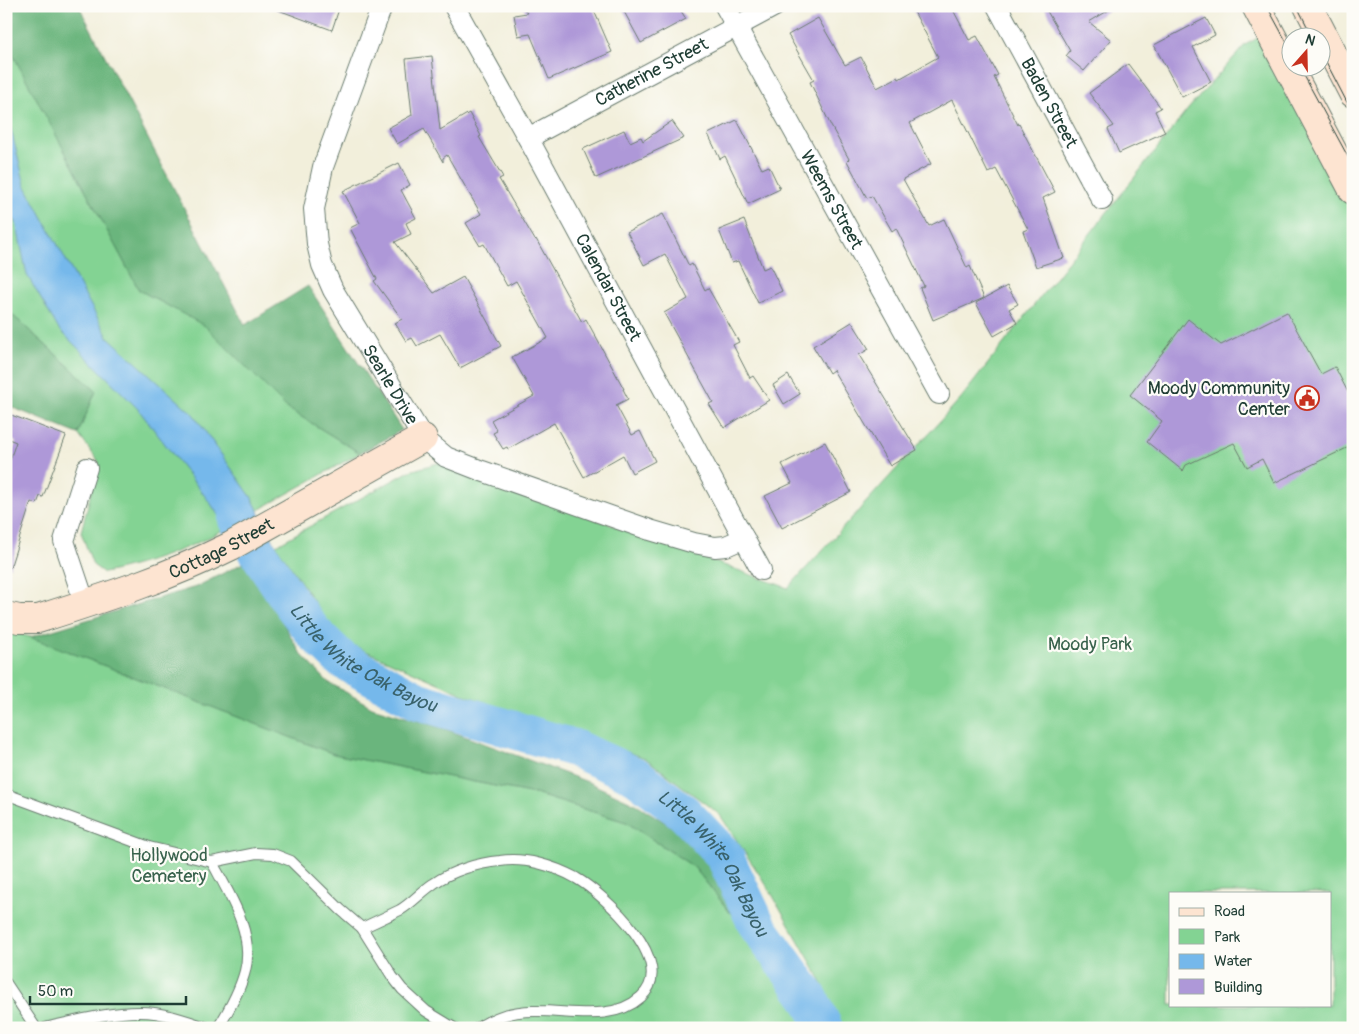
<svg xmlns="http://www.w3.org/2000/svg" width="1359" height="1034" font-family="Pangolin,sans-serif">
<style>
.green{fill:#83d393;stroke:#518864;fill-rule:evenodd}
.forest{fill:#6ab57d;stroke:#447958}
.water{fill:#75b8eb;stroke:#4a7a90}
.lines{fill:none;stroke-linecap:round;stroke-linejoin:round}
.river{stroke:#75b8eb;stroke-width:38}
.building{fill:#ae98d8}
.lane-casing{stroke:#697b6e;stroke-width:12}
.street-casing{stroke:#697b6e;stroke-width:22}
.secondary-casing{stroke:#697b6e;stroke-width:30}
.lane{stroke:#fff;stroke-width:10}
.street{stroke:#fff;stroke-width:20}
.secondary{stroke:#fde4d1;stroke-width:28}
.tram{stroke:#1f3d34;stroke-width:1}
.labels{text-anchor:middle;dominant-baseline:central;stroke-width:4.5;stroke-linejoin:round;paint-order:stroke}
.street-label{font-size:18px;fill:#1f3d34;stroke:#fdfcf7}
.poi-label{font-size:18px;fill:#1f3d34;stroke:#fdfcf7;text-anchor:end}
.park-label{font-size:18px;fill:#38624c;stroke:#fdfcf7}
.water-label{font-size:19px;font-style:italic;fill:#39626b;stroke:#fdfcf7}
</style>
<rect width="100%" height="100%" fill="#fdfcf7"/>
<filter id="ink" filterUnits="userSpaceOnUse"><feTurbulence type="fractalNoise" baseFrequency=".02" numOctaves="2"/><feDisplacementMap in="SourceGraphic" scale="10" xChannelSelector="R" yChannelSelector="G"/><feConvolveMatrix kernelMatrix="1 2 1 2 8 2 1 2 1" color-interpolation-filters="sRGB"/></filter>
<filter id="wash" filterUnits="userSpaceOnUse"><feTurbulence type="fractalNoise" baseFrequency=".0096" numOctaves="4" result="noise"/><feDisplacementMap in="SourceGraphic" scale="20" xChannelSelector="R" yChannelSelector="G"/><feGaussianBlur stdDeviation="1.12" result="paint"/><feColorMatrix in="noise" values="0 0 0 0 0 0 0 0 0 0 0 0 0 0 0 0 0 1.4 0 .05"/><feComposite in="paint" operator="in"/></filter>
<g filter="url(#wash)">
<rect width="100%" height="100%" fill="#f2efdb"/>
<g class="green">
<path d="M 1263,35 L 1353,211 L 1353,1028 L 844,1028 L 817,973 L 769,889 L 720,815 L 645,758 L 465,695 L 339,639 L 276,545 L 410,471 L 438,463 L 788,588 L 961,398 L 1189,108 L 1245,45 ZM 1170,893 L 1330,893 L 1330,1005 L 1170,1005 Z"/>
<path d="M 12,52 L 139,290 L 206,326 L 287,408 L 360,453 L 212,536 C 177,553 142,565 104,573 L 93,565 L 81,532 L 99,462 L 78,434 L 96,391 L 6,309 L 6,64 Z"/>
<path d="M 6,630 L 30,637 L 334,754 L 535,794 L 626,822 L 694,867 L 747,934 L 796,1004 L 806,1028 L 6,1028 Z"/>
</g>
<g class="forest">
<path d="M 6,6 L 79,6 L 245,325 L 308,286 L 402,430 L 360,453 L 287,408 L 205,326 L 139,290 L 12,53 L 6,64 Z"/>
<path d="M 6,309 L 96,391 L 78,434 L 6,405 Z"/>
<path d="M 247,561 L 301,654 L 328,682 L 372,707 L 445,729 L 588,782 L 638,805 L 686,836 L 713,864 L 796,1004 L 747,934 L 694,867 L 626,822 L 535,794 L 334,754 L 30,637 L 196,587 Z"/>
</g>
<path class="water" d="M 6,110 L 25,185 L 108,337 L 193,414 L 252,498 L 280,554 L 253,569 L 211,504 L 138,409 L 58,328 L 27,275 L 16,222 L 6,208 Z"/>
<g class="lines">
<path class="river" id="s1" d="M 237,520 L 292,604 L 314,633 L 342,660 L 418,701 L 574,748 L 636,776 L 684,813 L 724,855 L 758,927 L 810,999 L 824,1028"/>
</g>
<g id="blocks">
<g class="building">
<path d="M 273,6 L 340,6 L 332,30 L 273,8 Z"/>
<path d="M 522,6 L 592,6 L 612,52 L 549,79 L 530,34 L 518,36 L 514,15 L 527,13 Z"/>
<path d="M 621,6 L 678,6 L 686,19 L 641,43 Z"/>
<path d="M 911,6 L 951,6 L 969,40 L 977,36 L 998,75 L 994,77 L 1018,125 L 1019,124 L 1055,192 L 1043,198 L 1064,258 L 1036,267 L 1023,231 L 1028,229 L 996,169 L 988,173 L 952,100 L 910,123 L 931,164 L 903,179 L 929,226 L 944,219 L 967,268 L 970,266 L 984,298 L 933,320 L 920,288 L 924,286 L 896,228 L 892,231 L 872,196 L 867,198 L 847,161 L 849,159 L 831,126 L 810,82 L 814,80 L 788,35 L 818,18 L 845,65 L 861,57 L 877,88 L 898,77 L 899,79 L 938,57 Z"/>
<path d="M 1044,6 L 1116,6 L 1089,22 L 1111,40 L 1084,71 L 1066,56 L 1070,51 Z"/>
<path d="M 1206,18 L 1215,35 L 1193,47 L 1211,82 L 1182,97 L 1154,45 Z"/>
<path d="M 432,56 L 440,130 L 469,113 L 481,136 L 479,137 L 503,177 L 499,179 L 535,240 L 536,239 L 582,322 L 586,319 L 624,389 L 623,389 L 628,399 L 616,405 L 632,435 L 640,431 L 655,461 L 632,473 L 623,455 L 584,477 L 554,423 L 508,449 L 507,447 L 503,449 L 493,433 L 497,431 L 491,420 L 534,396 L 512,357 L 548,338 L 516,281 L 507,286 L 484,244 L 480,246 L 466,223 L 481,214 L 447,155 L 443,158 L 443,162 L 424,129 L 397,144 L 388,128 L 412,115 L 406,59 Z"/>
<path d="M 1128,64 L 1161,108 L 1155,111 L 1165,132 L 1119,153 L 1108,129 L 1114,126 L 1089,93 Z"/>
<path d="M 737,120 L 762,169 L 769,166 L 780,189 L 748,204 L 725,156 L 720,159 L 708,134 Z"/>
<path d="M 672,121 L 684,138 L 596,178 L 583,149 L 624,130 L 630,142 L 641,137 L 643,141 Z"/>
<path d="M 399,163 L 410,185 L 401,190 L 416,218 L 406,223 L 411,234 L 395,242 L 434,293 L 463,277 L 501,346 L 460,368 L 440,334 L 417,346 L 412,338 L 406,341 L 395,323 L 402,319 L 374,281 L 377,279 L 350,228 L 360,223 L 343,191 Z"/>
<path d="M 663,214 L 689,266 L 692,264 L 705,290 L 708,288 L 739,342 L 733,345 L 750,378 L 753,376 L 769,400 L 724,428 L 709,404 L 713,402 L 664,313 L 688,299 L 665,254 L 644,265 L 627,232 Z"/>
<path d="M 744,220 L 763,269 L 770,266 L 782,291 L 758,303 L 738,261 L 732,263 L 719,230 Z"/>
<path d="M 1007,286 L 1018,304 L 1009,309 L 1017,323 L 994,336 L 976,303 Z"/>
<path d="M 1287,312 L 1321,374 L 1335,367 L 1353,402 L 1353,445 L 1274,483 L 1262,459 L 1247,467 L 1234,443 L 1186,465 L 1183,471 L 1147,442 L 1162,421 L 1130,395 L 1188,319 L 1221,345 Z"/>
<path d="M 852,322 L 869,349 L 859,355 L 917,450 L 890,466 L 833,370 L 829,373 L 813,346 Z"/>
<path d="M 788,375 L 800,394 L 784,404 L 773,385 Z"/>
<path d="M 6,413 L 66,436 L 43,497 L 40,496 L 37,504 L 31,502 L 10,568 L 6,567 L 6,471 L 16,442 L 6,438 Z"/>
<path d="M 825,442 L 851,492 L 782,528 L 765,496 L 792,483 L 782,464 Z"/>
</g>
</g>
</g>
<g filter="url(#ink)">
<use href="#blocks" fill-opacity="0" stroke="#697b6e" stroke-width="1"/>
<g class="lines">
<defs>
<g id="lane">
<path d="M 6,794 L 149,847 L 212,862 L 256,853 L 273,854 L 291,861 L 341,910 L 362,928 L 392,976 L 402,989 L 426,1011 L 454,1028"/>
<path d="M 212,862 C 229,894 255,933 245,971 C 240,991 229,1010 218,1028"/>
<path d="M 362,928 C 375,922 388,916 400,910 C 412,903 421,892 433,884 C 451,871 478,863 500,861 C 525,857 554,866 576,878 C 605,895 679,963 641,997 C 613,1022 572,1011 539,1011 C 517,1010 495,1016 478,1028"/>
<path d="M 6,983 L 36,1028"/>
<path d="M 45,1028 C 76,1021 108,1012 140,1012 C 163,1012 186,1020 208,1028"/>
</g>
<g id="street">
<path id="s2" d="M 382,6 L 323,167 L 314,209 L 317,244 L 322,265 L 333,290 L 423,438 L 446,457 L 482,471 L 650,530 L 694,543 L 715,547 L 726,546 L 744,538"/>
<path id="s3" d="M 454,6 L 528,138 L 761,570"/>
<path id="s4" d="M 725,6 L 939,394"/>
<path id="s5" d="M 997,6 L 1102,200"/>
<path id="s6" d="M 528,138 L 775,6"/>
<path d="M 85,604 L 64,541 L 87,468"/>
</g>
<g id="secondary">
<path d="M 1256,6 L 1353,190"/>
<path d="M 1308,6 L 1353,93"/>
<path id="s7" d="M 6,616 L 19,619 L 38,619 C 104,598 169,577 231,546 L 423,438"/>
</g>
</defs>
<use href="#lane" class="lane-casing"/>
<use href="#street" class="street-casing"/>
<use href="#secondary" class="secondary-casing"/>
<use href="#lane" class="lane"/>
<use href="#street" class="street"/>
<use href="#secondary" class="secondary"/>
<g class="tram">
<path d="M 1267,6 L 1292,52"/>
<path d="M 1297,6 L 1313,38"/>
<path d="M 1322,54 L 1353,114"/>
<path d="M 1300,68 L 1353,166"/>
</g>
</g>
</g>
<defs>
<symbol id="civic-ring" viewBox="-11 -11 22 22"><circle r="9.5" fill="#fdfcf7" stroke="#c8321e" stroke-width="1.5"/><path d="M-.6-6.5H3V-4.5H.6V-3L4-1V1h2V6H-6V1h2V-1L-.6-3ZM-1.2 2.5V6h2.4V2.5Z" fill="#c8321e"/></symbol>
</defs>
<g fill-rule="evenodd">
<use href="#civic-ring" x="1293" y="384" width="28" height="28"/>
</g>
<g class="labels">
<g class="street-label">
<text stroke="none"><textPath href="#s6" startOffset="140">Catherine Street</textPath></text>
<text stroke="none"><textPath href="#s5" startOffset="110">Baden Street</textPath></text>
<text stroke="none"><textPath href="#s4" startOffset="221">Weems Street</textPath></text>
<text stroke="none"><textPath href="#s3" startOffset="321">Calendar Street</textPath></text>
<text stroke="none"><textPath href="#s2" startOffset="409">Searle Drive</textPath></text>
<text stroke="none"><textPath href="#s7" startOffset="229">Cottage Street</textPath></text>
</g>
<g class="poi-label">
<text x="1290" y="388">Moody Community<tspan x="1290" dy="21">Center</tspan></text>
</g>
<g class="park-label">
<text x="1090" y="644">Moody Park</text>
<text x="169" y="855">Hollywood<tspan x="169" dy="21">Cemetery</tspan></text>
</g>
<g class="water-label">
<text stroke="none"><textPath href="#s1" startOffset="192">Little White Oak Bayou</textPath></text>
<text stroke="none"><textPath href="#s1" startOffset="612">Little White Oak Bayou</textPath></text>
</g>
</g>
<rect width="1359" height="1034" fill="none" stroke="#fdfcf7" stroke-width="25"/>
<rect x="1169" y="892" width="162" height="115" fill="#fdfcf7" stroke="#a4b0a9"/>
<rect x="1179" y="908" width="25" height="8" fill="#fde4d1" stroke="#a4b0a9"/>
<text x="1214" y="916" font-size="15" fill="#1f3d34">Road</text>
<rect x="1179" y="929" width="25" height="15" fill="#83d393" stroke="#a4b0a9"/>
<text x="1214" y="942" font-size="15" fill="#1f3d34">Park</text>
<rect x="1179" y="954" width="25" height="15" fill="#75b8eb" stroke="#a4b0a9"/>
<text x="1214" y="966" font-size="15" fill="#1f3d34">Water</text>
<rect x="1179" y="979" width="25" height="15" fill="#ae98d8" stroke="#a4b0a9"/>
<text x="1214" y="992" font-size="15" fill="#1f3d34">Building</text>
<g transform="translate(1306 52) rotate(20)"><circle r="24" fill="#fdfcf7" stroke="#a4b0a9"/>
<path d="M0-4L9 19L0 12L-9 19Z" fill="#c8321e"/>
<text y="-8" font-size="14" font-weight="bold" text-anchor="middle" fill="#1f3d34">N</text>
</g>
<path d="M30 996v8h156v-8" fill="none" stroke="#1f3d34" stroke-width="2.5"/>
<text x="38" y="996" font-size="15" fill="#1f3d34" stroke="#fdfcf7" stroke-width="4" paint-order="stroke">50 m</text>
</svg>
